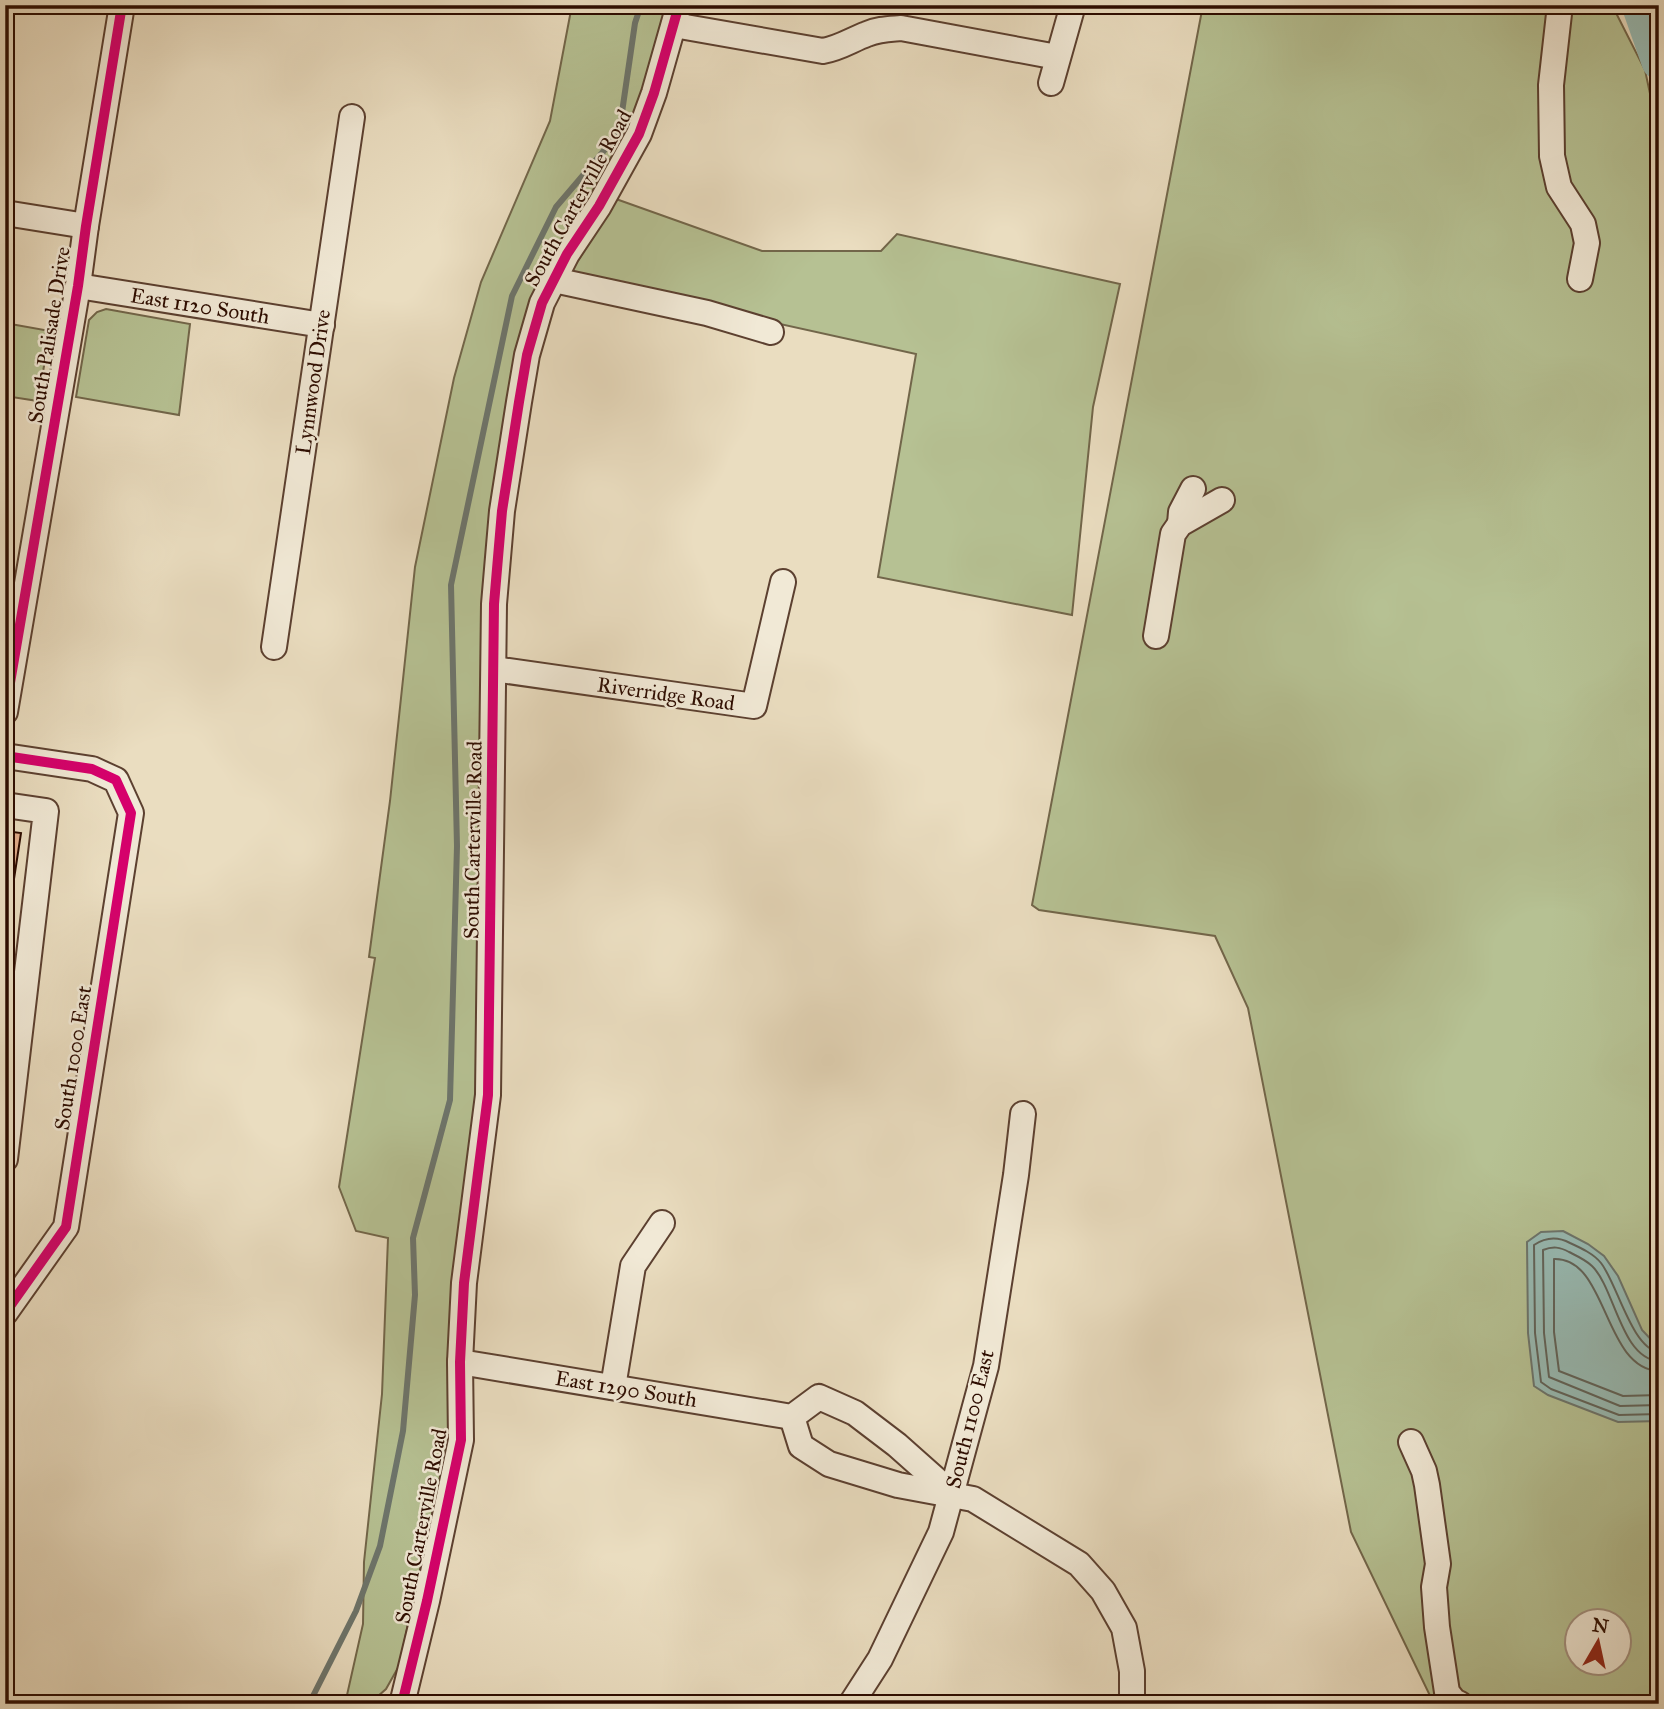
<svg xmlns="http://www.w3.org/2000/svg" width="1664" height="1709" font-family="'IM FELL Great Primer',serif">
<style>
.green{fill:#b6c193;stroke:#72664a;stroke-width:2;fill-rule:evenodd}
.water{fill:#98bbb4;stroke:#6d756c;stroke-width:2}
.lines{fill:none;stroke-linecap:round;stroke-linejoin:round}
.shore{stroke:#62645a;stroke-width:2}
.stream{stroke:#6d756c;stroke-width:6}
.river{stroke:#98bbb4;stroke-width:35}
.building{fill:#e1ad8b;stroke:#2d0c00;stroke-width:2}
.minor-casing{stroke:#5c4030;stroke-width:28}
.minor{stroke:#f1e9d6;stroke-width:24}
.cycleway-casing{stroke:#f1e9d6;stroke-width:15}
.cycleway{stroke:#d6006c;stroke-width:10}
.labels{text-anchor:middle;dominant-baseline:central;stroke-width:5;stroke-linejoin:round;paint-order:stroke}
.street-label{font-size:21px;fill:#2d0c00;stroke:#f1e9d6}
</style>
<rect width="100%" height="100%" fill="#eaddc0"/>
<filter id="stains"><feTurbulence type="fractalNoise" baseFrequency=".00286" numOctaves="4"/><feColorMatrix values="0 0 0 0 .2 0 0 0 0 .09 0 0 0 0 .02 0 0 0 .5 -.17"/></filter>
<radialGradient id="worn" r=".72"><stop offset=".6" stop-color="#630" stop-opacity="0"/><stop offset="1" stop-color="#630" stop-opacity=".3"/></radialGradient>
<g class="green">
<path d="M 572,5 L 595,10 L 596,5 L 668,5 L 640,101 L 508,410 L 483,1017 L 451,1427 L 399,1666 L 386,1689 L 369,1704 L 345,1704 L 363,1624 L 364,1562 L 382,1394 L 388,1238 L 356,1231 L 339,1187 L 375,958 L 369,957 L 390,801 L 415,567 L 454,378 L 481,282 L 550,121 Z"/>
<path d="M 1203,5 L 1612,5 L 1645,70 L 1659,136 L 1659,1704 L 1434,1704 L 1351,1532 L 1248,1008 L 1215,936 L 1039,910 L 1032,905 ZM 1576,1622 L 1618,1622 L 1618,1664 L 1576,1664 Z"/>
<path d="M 616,199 L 762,251 L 881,251 L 897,234 L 1120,284 L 1093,407 L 1072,615 L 878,577 L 916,354 L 568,277 Z"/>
<path d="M 106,309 L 190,324 L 179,415 L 76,397 L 89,320 L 97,312 Z"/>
<path d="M 5,323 L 50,331 L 38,401 L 5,396 Z"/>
</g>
<path class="water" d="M 1563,1231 L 1588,1244 L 1604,1256 L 1618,1276 L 1642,1330 L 1659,1348 L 1659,1421 L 1618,1422 L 1548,1395 L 1534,1386 L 1528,1333 L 1527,1242 L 1541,1232 Z"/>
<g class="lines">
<g class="shore">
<path d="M 1659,1352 C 1632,1349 1617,1283 1601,1263 C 1594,1254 1581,1248 1570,1243 C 1557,1236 1546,1237 1534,1245 L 1535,1333 L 1541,1382 L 1551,1389 L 1619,1415 L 1659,1414"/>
<path d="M 1659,1361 C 1621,1359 1615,1288 1592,1266 C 1586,1260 1577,1256 1569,1252 C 1560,1247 1553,1246 1543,1250 L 1544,1333 L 1549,1377 L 1620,1406 L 1659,1405"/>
<path d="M 1659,1371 C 1603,1369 1608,1257 1554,1259 L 1554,1332 L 1559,1371 L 1623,1396 L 1659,1395"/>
</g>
<path class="stream" d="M 292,1704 L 312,1698 L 356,1611 L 380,1546 L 403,1431 L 415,1295 L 413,1238 L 450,1100 L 457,846 L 451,585 L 512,296 L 556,207 L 619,133 L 635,23 L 641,5"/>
<path class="river" d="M 1639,5 L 1659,62"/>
</g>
<path class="building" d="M 5,831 L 21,833 L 14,879 L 5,879 Z"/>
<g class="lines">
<defs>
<g id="minor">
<path d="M 1560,5 L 1551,85 L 1552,156 L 1559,187 L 1583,224 L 1587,243 L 1580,279"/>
<path d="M 674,25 L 823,51 C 840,48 851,40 867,34 C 878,29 889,29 901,28 L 1057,57"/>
<path d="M 1051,83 L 1073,5"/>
<path d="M 5,213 L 86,226"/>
<path d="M 554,280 L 707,313 L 771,332"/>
<path d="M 78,286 L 322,325"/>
<path d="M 1180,524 L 1181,512 L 1193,489"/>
<path d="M 1156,636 L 1173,534 L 1180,524 L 1222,500"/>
<path d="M 274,647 L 352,117"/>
<path d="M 494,669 L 754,706 L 783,582"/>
<path d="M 5,712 L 78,286 L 86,226 L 122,5"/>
<path d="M 5,756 L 92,769 L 116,780 L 131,813 L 66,1227 L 5,1313"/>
<path d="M 5,805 L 46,811 L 5,1159"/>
<path d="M 460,1362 L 792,1417 L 819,1397 L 855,1413 L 897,1445 L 951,1493"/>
<path d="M 613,1387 L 633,1266 L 662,1223"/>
<path d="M 792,1417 L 801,1446 L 829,1464 L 898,1485 L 973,1499 L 1079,1564 L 1103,1591 L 1124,1628 L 1132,1671 L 1132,1704"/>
<path d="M 1411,1442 L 1424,1471 L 1427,1485 L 1438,1564 L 1434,1587 L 1437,1627 L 1447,1692 L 1454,1701 L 1460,1704"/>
<path d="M 402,1704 L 427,1601 L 461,1440 L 460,1362 L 464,1283 L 488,1095 L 494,604 L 502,511 L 519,402 L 527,355 L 542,303 L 567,254 L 599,206 L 639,134 L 654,93 L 679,5"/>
<path d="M 851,1704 L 880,1659 L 941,1532 L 986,1366 L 1016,1175 L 1023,1114"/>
</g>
</defs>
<use href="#minor" class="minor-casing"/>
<use href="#minor" class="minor"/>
<defs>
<g id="cycleway">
<path d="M 5,712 L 78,286 L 86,226 L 122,5"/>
<path d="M 5,756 L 92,769 L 116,780 L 131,813 L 66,1227 L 5,1313"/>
<path d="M 402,1704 L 427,1601 L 461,1440 L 460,1362 L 464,1283 L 488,1095 L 494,604 L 502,511 L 519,402 L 527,355 L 542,303 L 567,254 L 599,206 L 639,134 L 654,93 L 679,5"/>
</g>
</defs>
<use href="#cycleway" class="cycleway-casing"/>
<use href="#cycleway" class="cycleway"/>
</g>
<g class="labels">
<g class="street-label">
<text transform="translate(578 198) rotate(-61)">South Carterville Road</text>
<text transform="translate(200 306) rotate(9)">East 1120 South</text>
<text transform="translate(49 335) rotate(-81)">South Palisade Drive</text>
<text transform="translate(313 382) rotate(-82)">Lynnwood Drive</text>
<text transform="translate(666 694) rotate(8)">Riverridge Road</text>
<text transform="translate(473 840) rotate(-89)">South Carterville Road</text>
<text transform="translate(73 1058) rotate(-81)">South 1000 East</text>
<text transform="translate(626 1389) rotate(9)">East 1290 South</text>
<text transform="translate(970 1419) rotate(-76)">South 1100 East</text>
<text transform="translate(421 1526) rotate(-79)">South Carterville Road</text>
</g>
</g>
<rect width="1664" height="1709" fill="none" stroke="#eaddc0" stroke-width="28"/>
<rect x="7" y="7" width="1650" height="1695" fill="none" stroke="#2d0c00" stroke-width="3.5"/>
<rect x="14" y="14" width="1636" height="1681" fill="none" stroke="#2d0c00" stroke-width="2"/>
<g transform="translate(1598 1642) rotate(9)"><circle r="33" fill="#f1e9d6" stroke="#a39180" stroke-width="2"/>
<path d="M0-5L12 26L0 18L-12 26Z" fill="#8f2418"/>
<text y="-10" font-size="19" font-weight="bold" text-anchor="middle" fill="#2d0c00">N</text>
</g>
<rect width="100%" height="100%" filter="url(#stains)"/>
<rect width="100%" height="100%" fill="url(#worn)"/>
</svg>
